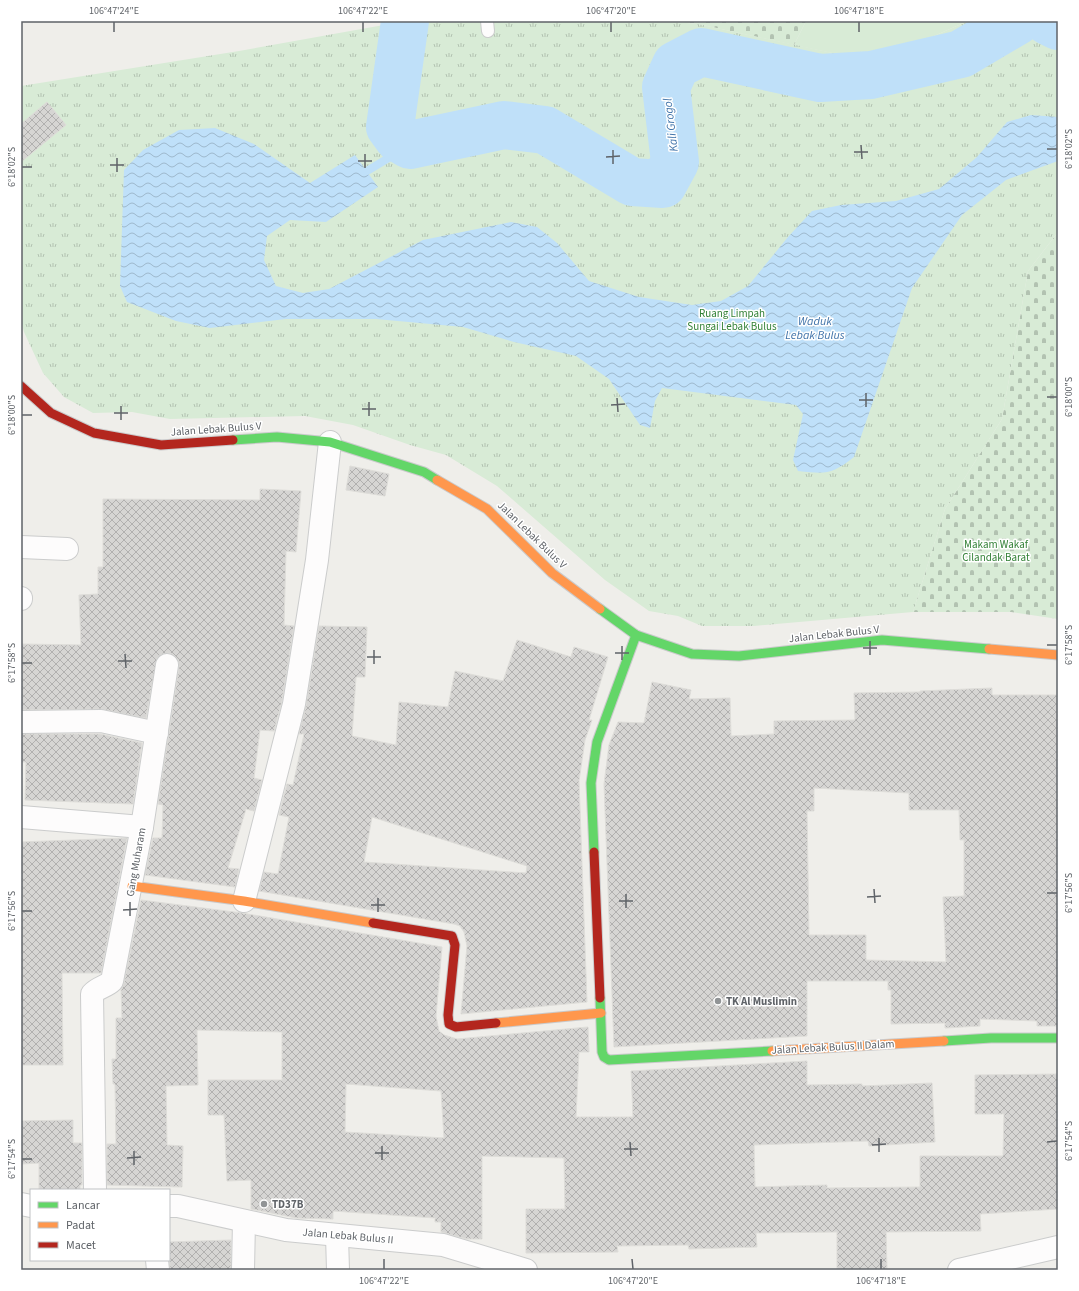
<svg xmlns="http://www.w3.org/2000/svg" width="1079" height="1291" font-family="'Source Sans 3',sans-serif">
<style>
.grass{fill:#d8ebd6}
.cemetery{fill:url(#cemetery-stones)}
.park{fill:url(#park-tufts)}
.water{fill:url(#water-waves)}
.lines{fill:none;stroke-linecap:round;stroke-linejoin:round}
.stream{stroke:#bfe0f9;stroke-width:8}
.river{stroke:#bfe0f9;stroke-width:48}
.building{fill:url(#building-cross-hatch);stroke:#deddd9;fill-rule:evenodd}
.lane-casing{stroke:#cbcccc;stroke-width:14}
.street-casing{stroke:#cbcccc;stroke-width:24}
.fast-casing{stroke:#cacacb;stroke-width:11}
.slow-casing{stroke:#cacacb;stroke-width:11}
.jam-casing{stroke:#cacacb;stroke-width:11}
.lane{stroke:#fdfcfc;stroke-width:12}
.street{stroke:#fdfcfc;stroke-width:22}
.fast{stroke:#63d668;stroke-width:9}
.slow{stroke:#ff974d;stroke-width:9}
.jam{stroke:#b3261e;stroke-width:9}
.ticks{fill:none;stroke:#5f6368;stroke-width:1.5}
.poi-dot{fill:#919496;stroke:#fff;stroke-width:1.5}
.labels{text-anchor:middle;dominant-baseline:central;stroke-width:3;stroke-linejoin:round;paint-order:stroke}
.park-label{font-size:11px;fill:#348238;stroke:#fff}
.street-label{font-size:11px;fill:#5f6368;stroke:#fff}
.poi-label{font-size:11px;font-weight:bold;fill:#5f6368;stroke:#fff;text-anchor:start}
.water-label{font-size:12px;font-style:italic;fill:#4174aa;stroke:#fff}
.neatline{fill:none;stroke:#5f6368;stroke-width:1.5}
.ticks-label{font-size:10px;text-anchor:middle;fill:#5f6368}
</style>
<defs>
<pattern id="cemetery-stones" width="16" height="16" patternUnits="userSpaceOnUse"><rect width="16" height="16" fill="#d8ebd6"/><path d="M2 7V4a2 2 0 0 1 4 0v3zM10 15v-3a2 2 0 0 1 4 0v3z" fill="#b2c2b1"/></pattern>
<pattern id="park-tufts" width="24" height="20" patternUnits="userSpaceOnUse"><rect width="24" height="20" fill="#d8ebd6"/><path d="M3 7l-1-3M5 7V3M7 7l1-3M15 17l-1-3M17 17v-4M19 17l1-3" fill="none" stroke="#b2c2b1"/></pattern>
<pattern id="water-waves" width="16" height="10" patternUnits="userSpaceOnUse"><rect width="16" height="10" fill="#bfe0f9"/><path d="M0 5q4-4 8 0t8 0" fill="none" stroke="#9eb9cd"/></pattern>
<pattern id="building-cross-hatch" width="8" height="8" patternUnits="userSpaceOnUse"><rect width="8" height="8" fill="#d6d5d3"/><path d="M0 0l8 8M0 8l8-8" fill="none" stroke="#b1b0af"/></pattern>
</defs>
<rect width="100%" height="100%" fill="#efeeea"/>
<path class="grass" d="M 806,21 L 968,21 L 875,62 L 794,45 Z"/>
<g class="cemetery">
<path d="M 664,21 L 806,21 L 794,45 L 698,24 Z"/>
<path d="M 1058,232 L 1058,619 L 1011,612 L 913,612 L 945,509 L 1002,419 L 1028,271 Z"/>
</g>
<path class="park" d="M 406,21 L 664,21 L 698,24 L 875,62 L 968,21 L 1058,21 L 1058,232 L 1028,271 L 1002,419 L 945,509 L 913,612 L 754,626 L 702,626 L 678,616 L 649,611 L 605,580 L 497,486 L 446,455 L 410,445 L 353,425 L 305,416 L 170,419 L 132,412 L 93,413 L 64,397 L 43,373 L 24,332 L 21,320 L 21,86 L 239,51 Z"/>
<path class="water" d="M 1031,115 L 1058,117 L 1058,161 L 1006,180 L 962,215 L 912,288 L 854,457 C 831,475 826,474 798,471 L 793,460 L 803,414 L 796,405 L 662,388 L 655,401 L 650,428 L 640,425 L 609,379 L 576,356 L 514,342 L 463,327 L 376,319 L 286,319 L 210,328 L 176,321 L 127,302 L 120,286 L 124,170 L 143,150 L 179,130 L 215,128 L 254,144 L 310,183 L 355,155 L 378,187 L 326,222 L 290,220 L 267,236 L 264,260 L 276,286 L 303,293 L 329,289 L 423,240 L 511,222 L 537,227 L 557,243 L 589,281 L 639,297 L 692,305 L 721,301 L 748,286 L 788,237 L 812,211 L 841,205 L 896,201 L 939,189 L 977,157 L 1007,122 Z"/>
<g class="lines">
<path class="stream" d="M 367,171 L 410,145"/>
<g class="river">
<path d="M 405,21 L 390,127 L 398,138 L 410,145 L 504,125 L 545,130 L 632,182 L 663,184 L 675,162 L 666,87 L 676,65 L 701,52 L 820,78 L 871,75 L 961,54 L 1017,21"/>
<path d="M 1048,21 L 1058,26"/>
</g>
</g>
<g class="building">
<path d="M 47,102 L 66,125 L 21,162 L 21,124 Z"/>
<path d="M 350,466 L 389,474 L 385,496 L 346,490 Z"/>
<path d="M 260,489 L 301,491 L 296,552 L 286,551 L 284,625 L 294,626 L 282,701 L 274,731 L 260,730 L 254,778 L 262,780 L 254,811 L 246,809 L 228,868 L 239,869 L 235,887 L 145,875 L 153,838 L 162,838 L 163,805 L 158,804 L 179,667 L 178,660 L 174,655 L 169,653 L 162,654 L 157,658 L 146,718 L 101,709 L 21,710 L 21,644 L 81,645 L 79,595 L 98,594 L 98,567 L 103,567 L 103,499 L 260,500 Z"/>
<path d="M 319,626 L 367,627 L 365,677 L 356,677 L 352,736 L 396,745 L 399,702 L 448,707 L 455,671 L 503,681 L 517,640 L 571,657 L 574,647 L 608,657 L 589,720 L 592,720 L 585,740 L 579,781 L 587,1002 L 461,1014 L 467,946 L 464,932 L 460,926 L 454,924 L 259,891 L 264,872 L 278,874 L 289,817 L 279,815 L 287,784 L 293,785 L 304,734 L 299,734 L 306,706 ZM 372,817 L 527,866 L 526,873 L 364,862 Z"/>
<path d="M 652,682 L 691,690 L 689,699 L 730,698 L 731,736 L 774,734 L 774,721 L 855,720 L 854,693 L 920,692 L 920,691 L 992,688 L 992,695 L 1057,695 L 1058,1026 L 1037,1026 L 1037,1021 L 980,1019 L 980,1026 L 945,1028 L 945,1023 L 891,1024 L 891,990 L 888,990 L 888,981 L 807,981 L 807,1036 L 614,1047 L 604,784 L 609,745 L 618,722 L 644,723 ZM 814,788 L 909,793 L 909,810 L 959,810 L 960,840 L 964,840 L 964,896 L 943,897 L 946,962 L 866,960 L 866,935 L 809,935 L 807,811 L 814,811 Z"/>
<path d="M 21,734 L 100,734 L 142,743 L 133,804 L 25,800 L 26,762 L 21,762 Z"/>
<path d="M 127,838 L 101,973 L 62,973 L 63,1065 L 21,1065 L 21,842 Z"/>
<path d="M 141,900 L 242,913 L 442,947 L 436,1016 L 439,1031 L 444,1035 L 457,1039 L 588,1027 L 589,1052 L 579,1052 L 576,1117 L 633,1117 L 631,1071 L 807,1061 L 807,1085 L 862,1084 L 862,1086 L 932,1083 L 935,1142 L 869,1146 L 868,1141 L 754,1145 L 755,1187 L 827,1185 L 827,1188 L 920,1187 L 920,1156 L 1003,1156 L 1004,1114 L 975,1114 L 975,1075 L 1058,1074 L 1058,1209 L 980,1214 L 981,1231 L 886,1232 L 887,1270 L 837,1270 L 837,1232 L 756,1233 L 757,1247 L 689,1249 L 688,1245 L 617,1246 L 618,1252 L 526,1253 L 526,1209 L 565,1209 L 564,1158 L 482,1156 L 482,1239 L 467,1239 L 441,1232 L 441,1222 L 435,1222 L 435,1218 L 333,1211 L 333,1219 L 296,1218 L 251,1209 L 251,1180 L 227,1181 L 224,1115 L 208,1115 L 208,1080 L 282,1080 L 282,1032 L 197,1030 L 198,1085 L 166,1086 L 167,1145 L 183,1146 L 182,1187 L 107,1185 L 107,1144 L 116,1144 L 115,1084 L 113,1084 L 112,1059 L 116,1059 L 116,1018 L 122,1018 L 121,990 L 124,983 ZM 346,1084 L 441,1091 L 444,1138 L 345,1132 Z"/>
<path d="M 73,1120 L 73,1143 L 82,1143 L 82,1185 L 80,1185 L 80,1190 L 39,1190 L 39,1163 L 21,1164 L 21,1121 Z"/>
<path d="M 231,1240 L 231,1270 L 170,1270 L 169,1242 Z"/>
</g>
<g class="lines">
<defs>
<path id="lane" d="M 487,21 L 488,31"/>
<g id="street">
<path d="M 21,547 L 67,549"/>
<path d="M 21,598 L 21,599"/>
<path d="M 21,722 L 101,721 L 157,733"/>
<path d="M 21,817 L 142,827"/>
<path d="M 244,901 L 294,704 L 317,560 L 330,442"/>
<path d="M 95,1190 L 92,994 C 98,987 106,987 112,981 L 142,827 L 167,665"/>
<path d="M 21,1204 L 31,1206"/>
<path d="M 169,1206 L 178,1206 L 286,1230 L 443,1245 L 526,1270"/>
<path d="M 337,1236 L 338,1270"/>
<path d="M 157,1260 L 158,1270"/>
<path d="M 243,1270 L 244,1221"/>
<path d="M 959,1270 L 1058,1247"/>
</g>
<g id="fast">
<path d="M 233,440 L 277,437 L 330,442 L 424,472 L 437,480"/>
<path d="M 600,609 L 636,635 L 692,654 L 739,656 L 882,640 L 989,649"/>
<path d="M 594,852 L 591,783 L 597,742 L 636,635"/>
<path d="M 600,998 L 602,1052 L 604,1057 L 609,1060 L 772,1051"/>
<path d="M 944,1041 L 991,1038 L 1058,1038"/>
</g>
<g id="slow">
<path d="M 437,480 L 487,509 L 552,573 L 600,609"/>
<path d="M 989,649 L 1058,655"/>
<path d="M 132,886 L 244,901 L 373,923"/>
<path d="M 496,1023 L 601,1013"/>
<path d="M 772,1051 L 944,1041"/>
</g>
<g id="jam">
<path d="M 21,386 L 51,413 L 94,433 L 161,445 L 233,440"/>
<path d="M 594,852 L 600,998"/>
<path d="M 373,923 L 452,936 L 455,945 L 448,1015 L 449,1024 L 456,1027 L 496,1023"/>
</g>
</defs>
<use href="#lane" class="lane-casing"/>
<use href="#street" class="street-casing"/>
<use href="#fast" class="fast-casing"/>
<use href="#slow" class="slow-casing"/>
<use href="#jam" class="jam-casing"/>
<use href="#lane" class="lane"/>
<use href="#street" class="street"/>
<use href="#fast" class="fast"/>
<use href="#slow" class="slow"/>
<use href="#jam" class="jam"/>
</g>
<path class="ticks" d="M 114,22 L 114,32M 363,22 L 363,32M 611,22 L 611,32M 859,22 L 859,32M 861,145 L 862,159M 1047,149 L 1057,149M 613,150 L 613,164M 854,152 L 868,152M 365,154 L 365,168M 606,157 L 620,156M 117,158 L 117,172M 358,161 L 372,161M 110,165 L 124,165M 22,167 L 32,167M 866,393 L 866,407M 1047,397 L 1057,397M 617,398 L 618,412M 859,400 L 873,400M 369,402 L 369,416M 611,405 L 625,404M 121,406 L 121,420M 362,409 L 376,409M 114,413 L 128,413M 22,415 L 32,415M 870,641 L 870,655M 1047,645 L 1057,645M 622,646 L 622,660M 863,648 L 877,648M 374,650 L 374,664M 615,653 L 629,653M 125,654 L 126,668M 367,657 L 381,657M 118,661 L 132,661M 22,663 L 32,663M 874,889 L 875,903M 1047,893 L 1057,893M 626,894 L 626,908M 867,897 L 881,896M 378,898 L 378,912M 619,901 L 633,901M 130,902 L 130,916M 371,905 L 385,905M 123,910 L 137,909M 22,911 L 32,911M 879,1138 L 879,1152M 630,1142 L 631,1156M 1047,1142 L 1057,1141M 872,1145 L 886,1144M 382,1146 L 382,1160M 624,1149 L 638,1149M 134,1151 L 134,1165M 375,1153 L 389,1153M 127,1158 L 141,1157M 22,1159 L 32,1159M 384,1259 L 384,1269M 632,1259 L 633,1269M 881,1259 L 881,1269"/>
<g class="poi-dot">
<circle cx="718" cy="1001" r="4"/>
<circle cx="264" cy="1204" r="4"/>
</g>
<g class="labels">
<g class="park-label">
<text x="732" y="313">Ruang Limpah<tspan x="732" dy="13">Sungai Lebak Bulus</tspan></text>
<text x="996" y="544">Makam Wakaf<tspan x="996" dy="13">Cilandak Barat</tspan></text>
</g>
<g class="street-label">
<text transform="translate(216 429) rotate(-4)">Jalan Lebak Bulus V</text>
<text transform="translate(532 535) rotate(44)">Jalan Lebak Bulus V</text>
<text transform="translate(834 634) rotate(-6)">Jalan Lebak Bulus V</text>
<text transform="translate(136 862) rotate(-80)">Gang Muharam</text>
<text transform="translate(833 1047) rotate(-3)">Jalan Lebak Bulus II Dalam</text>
<text transform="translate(348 1236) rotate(5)">Jalan Lebak Bulus II</text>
</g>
<g class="poi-label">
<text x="726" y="1001">TK Al Muslimin</text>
<text x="272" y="1204">TD37B</text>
</g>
<g class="water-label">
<text transform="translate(671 125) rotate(-97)">Kali Grogol</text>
<text x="815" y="321">Waduk<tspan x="815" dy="14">Lebak Bulus</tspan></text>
</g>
</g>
<rect width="1079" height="1291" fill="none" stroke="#ffffff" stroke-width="44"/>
<rect x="30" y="1189" width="140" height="72" fill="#ffffff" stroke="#bfc1c3"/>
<rect x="38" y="1202" width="20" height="6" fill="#63d668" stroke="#bfc1c3"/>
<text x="66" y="1209" font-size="12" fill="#5f6368">Lancar</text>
<rect x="38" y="1222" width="20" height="6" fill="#ff974d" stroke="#bfc1c3"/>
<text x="66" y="1229" font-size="12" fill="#5f6368">Padat</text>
<rect x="38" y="1242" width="20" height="6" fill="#b3261e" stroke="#bfc1c3"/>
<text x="66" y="1249" font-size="12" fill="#5f6368">Macet</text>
<rect x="22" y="22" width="1035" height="1247" class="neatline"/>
<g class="ticks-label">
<text x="114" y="14">106°47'24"E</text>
<text x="363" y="14">106°47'22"E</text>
<text x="611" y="14">106°47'20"E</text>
<text x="859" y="14">106°47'18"E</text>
<text transform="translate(1068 149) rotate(-90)" y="4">6°18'02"S</text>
<text transform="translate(11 167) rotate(-90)" y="4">6°18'02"S</text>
<text transform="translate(1068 397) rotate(-90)" y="4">6°18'00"S</text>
<text transform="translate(11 415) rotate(-90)" y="4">6°18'00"S</text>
<text transform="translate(1068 645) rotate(-90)" y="4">6°17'58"S</text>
<text transform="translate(11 663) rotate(-90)" y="4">6°17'58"S</text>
<text transform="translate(1068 893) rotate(-90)" y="4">6°17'56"S</text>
<text transform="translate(11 911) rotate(-90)" y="4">6°17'56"S</text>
<text transform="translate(1068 1141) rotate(-90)" y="4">6°17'54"S</text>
<text transform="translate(11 1159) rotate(-90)" y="4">6°17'54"S</text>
<text x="384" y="1284">106°47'22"E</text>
<text x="633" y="1284">106°47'20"E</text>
<text x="881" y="1284">106°47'18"E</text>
</g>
</svg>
